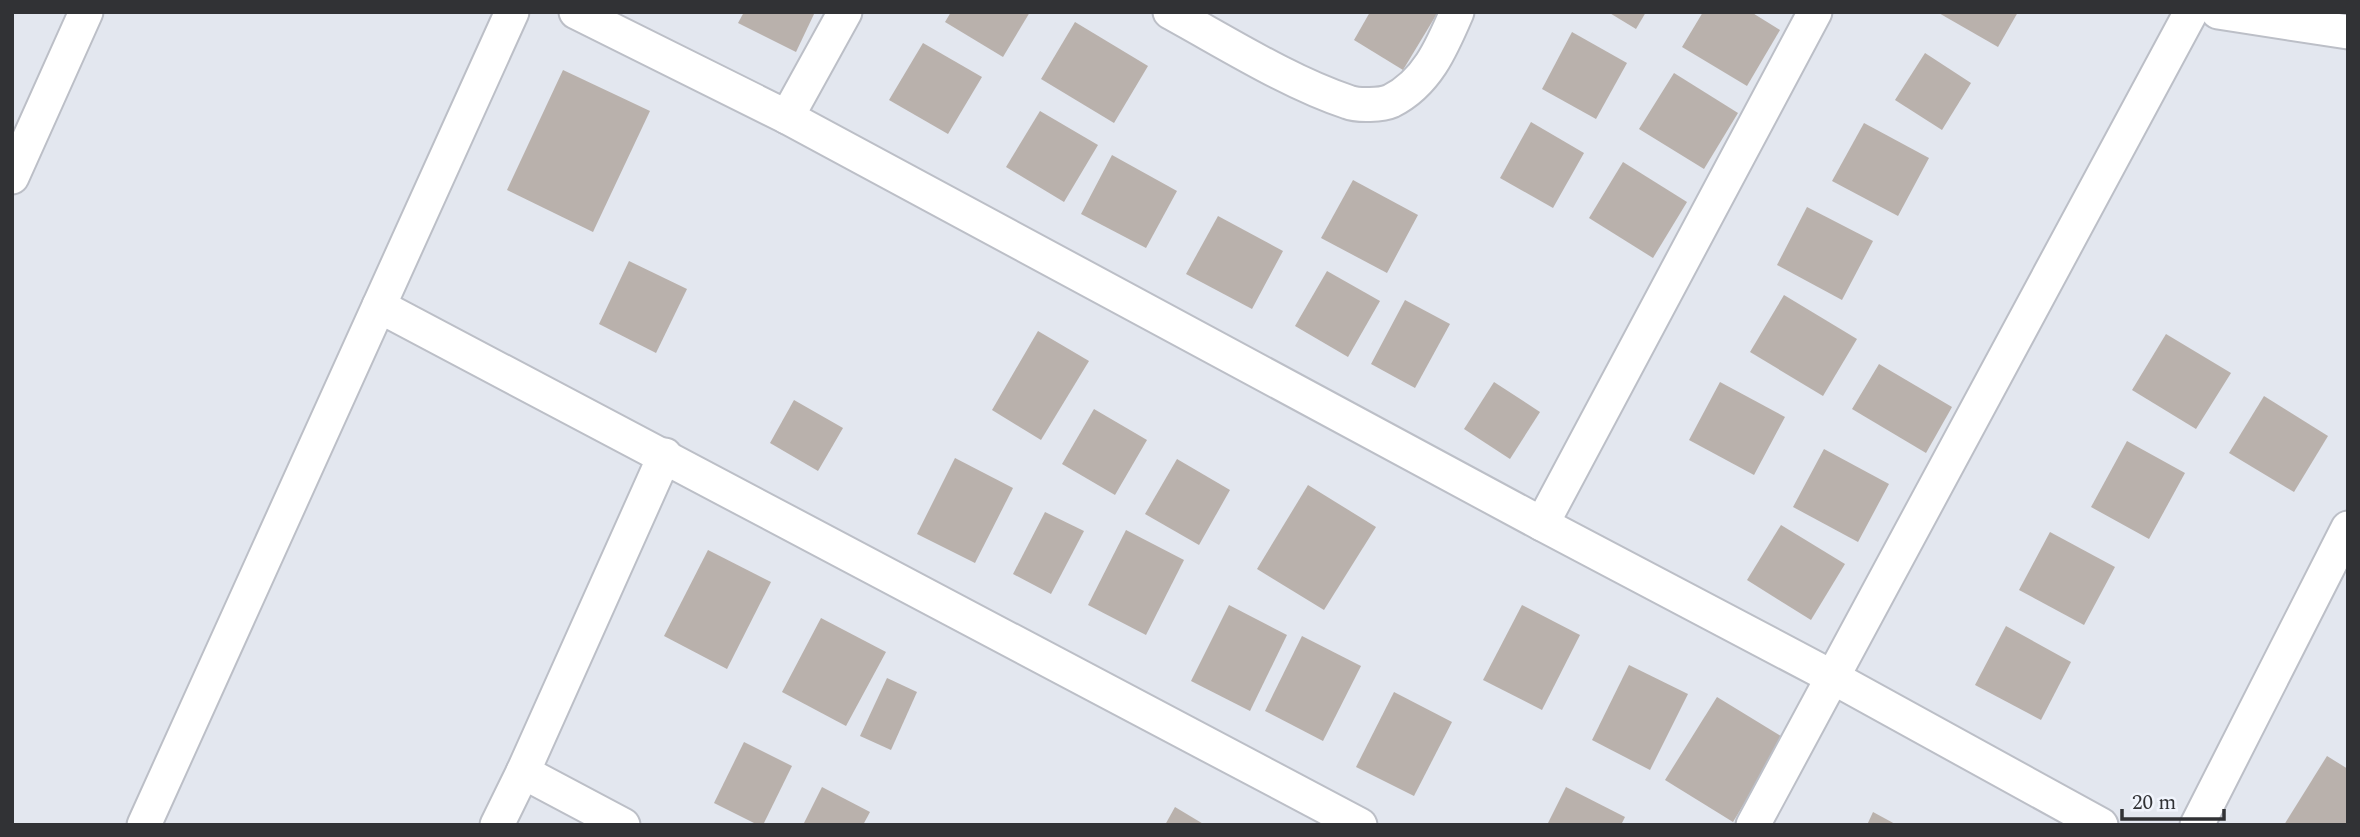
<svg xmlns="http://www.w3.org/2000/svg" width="2360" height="837" font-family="Spectral,serif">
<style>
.building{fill:#b9b1ac}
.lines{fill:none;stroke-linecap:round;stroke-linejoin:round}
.minor-casing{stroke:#bcbfc7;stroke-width:37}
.minor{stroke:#fff;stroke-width:33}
</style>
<rect width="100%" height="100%" fill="#e3e7ef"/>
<g class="building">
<path d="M 744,12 L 815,12 L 796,52 L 738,23 Z"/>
<path d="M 951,12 L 1030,12 L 1003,57 L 945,22 Z"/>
<path d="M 1370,12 L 1438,12 L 1403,70 L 1354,40 Z"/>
<path d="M 1608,12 L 1646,12 L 1636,29 Z"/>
<path d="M 1703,12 L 1751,12 L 1780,30 L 1747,86 L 1682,47 Z"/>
<path d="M 1937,12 L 2018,12 L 1998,47 Z"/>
<path d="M 1075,22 L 1148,66 L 1114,123 L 1041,79 Z"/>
<path d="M 1572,32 L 1627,63 L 1596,119 L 1542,89 Z"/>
<path d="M 923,43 L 982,77 L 948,134 L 889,100 Z"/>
<path d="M 1925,53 L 1971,83 L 1942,130 L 1895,100 Z"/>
<path d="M 563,70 L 650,111 L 593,232 L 507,190 Z"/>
<path d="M 1674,73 L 1738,113 L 1704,169 L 1639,129 Z"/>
<path d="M 1040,111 L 1098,145 L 1064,202 L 1006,167 Z"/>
<path d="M 1531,122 L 1584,153 L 1553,208 L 1500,178 Z"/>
<path d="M 1864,123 L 1929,158 L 1898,216 L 1832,181 Z"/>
<path d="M 1112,155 L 1177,191 L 1146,248 L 1081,214 Z"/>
<path d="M 1623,162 L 1687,202 L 1653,258 L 1589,218 Z"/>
<path d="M 1353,180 L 1418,215 L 1387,273 L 1321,238 Z"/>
<path d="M 1807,207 L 1873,241 L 1842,300 L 1777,265 Z"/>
<path d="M 1218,216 L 1283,251 L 1252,309 L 1186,274 Z"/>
<path d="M 629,261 L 687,289 L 656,353 L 599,324 Z"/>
<path d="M 1327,271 L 1380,301 L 1348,357 L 1295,326 Z"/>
<path d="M 1784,295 L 1857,339 L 1823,396 L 1750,352 Z"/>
<path d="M 1405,300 L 1450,324 L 1415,388 L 1371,364 Z"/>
<path d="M 1038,331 L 1089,361 L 1041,440 L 992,410 Z"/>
<path d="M 2166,334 L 2231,373 L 2196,429 L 2132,390 Z"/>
<path d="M 1879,364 L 1952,407 L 1926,453 L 1852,409 Z"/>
<path d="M 1494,382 L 1540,412 L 1510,459 L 1464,429 Z"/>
<path d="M 1720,382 L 1785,417 L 1754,475 L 1689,440 Z"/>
<path d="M 2264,396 L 2328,436 L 2294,492 L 2229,453 Z"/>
<path d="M 794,400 L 843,428 L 818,471 L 770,443 Z"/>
<path d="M 1094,409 L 1147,440 L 1115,495 L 1062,464 Z"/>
<path d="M 2127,441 L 2185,473 L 2149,539 L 2091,507 Z"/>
<path d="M 1824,449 L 1889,484 L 1858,542 L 1793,507 Z"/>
<path d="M 955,458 L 1013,488 L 975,563 L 917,534 Z"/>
<path d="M 1177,459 L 1230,490 L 1199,545 L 1145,514 Z"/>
<path d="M 1308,485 L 1376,527 L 1324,610 L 1257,569 Z"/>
<path d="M 1045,512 L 1084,531 L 1051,594 L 1013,574 Z"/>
<path d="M 1781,525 L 1845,564 L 1811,620 L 1747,580 Z"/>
<path d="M 1126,530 L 1184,560 L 1146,635 L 1088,605 Z"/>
<path d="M 2050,532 L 2115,567 L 2084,625 L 2019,590 Z"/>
<path d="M 708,550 L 771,582 L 727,669 L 664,636 Z"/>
<path d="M 1229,605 L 1287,635 L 1250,711 L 1191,681 Z"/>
<path d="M 1522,605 L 1580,635 L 1542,710 L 1483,680 Z"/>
<path d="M 821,618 L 886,652 L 846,726 L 782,692 Z"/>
<path d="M 2006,626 L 2071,662 L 2041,720 L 1975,685 Z"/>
<path d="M 1302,636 L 1361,666 L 1323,741 L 1265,711 Z"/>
<path d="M 1629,665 L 1688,694 L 1650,770 L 1592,740 Z"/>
<path d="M 887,678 L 917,692 L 891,750 L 860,736 Z"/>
<path d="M 1394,692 L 1452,722 L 1414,796 L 1356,767 Z"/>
<path d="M 1717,697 L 1784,738 L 1733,822 L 1665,780 Z"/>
<path d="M 744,742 L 792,766 L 763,825 L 758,825 L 714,803 Z"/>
<path d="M 2327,756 L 2348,769 L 2348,825 L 2284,825 Z"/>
<path d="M 822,787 L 870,812 L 863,825 L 803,825 Z"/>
<path d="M 1566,787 L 1625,817 L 1621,825 L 1547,825 Z"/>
<path d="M 1175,807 L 1205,825 L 1165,825 Z"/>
<path d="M 1873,812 L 1897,825 L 1867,825 Z"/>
</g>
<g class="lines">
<defs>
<g id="minor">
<path d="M 576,12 L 787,117 L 1542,524 L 1834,678 L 2101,825"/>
<path d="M 1170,12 C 1225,42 1290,83 1348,102 C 1358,106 1382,105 1391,101 C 1427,83 1442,47 1457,12"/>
<path d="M 2218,12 L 2348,32"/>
<path d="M 787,117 L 845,12"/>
<path d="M 12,177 L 86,12"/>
<path d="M 379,306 L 1360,825"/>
<path d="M 1542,524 L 1815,12"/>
<path d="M 523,772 L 623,825"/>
<path d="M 144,825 L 512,12"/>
<path d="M 497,825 L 523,772 L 665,455"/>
<path d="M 1753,825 L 2191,12"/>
<path d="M 2197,825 L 2348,528"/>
</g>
</defs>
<use href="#minor" class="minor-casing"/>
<use href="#minor" class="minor"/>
</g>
<rect width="2360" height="837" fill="none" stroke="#313235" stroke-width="28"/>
<path d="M2122 809v10h102v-10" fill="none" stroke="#313235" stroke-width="3.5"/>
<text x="2132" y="809" font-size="21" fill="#313235" stroke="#f0f4fc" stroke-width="5" paint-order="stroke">20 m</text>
</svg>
